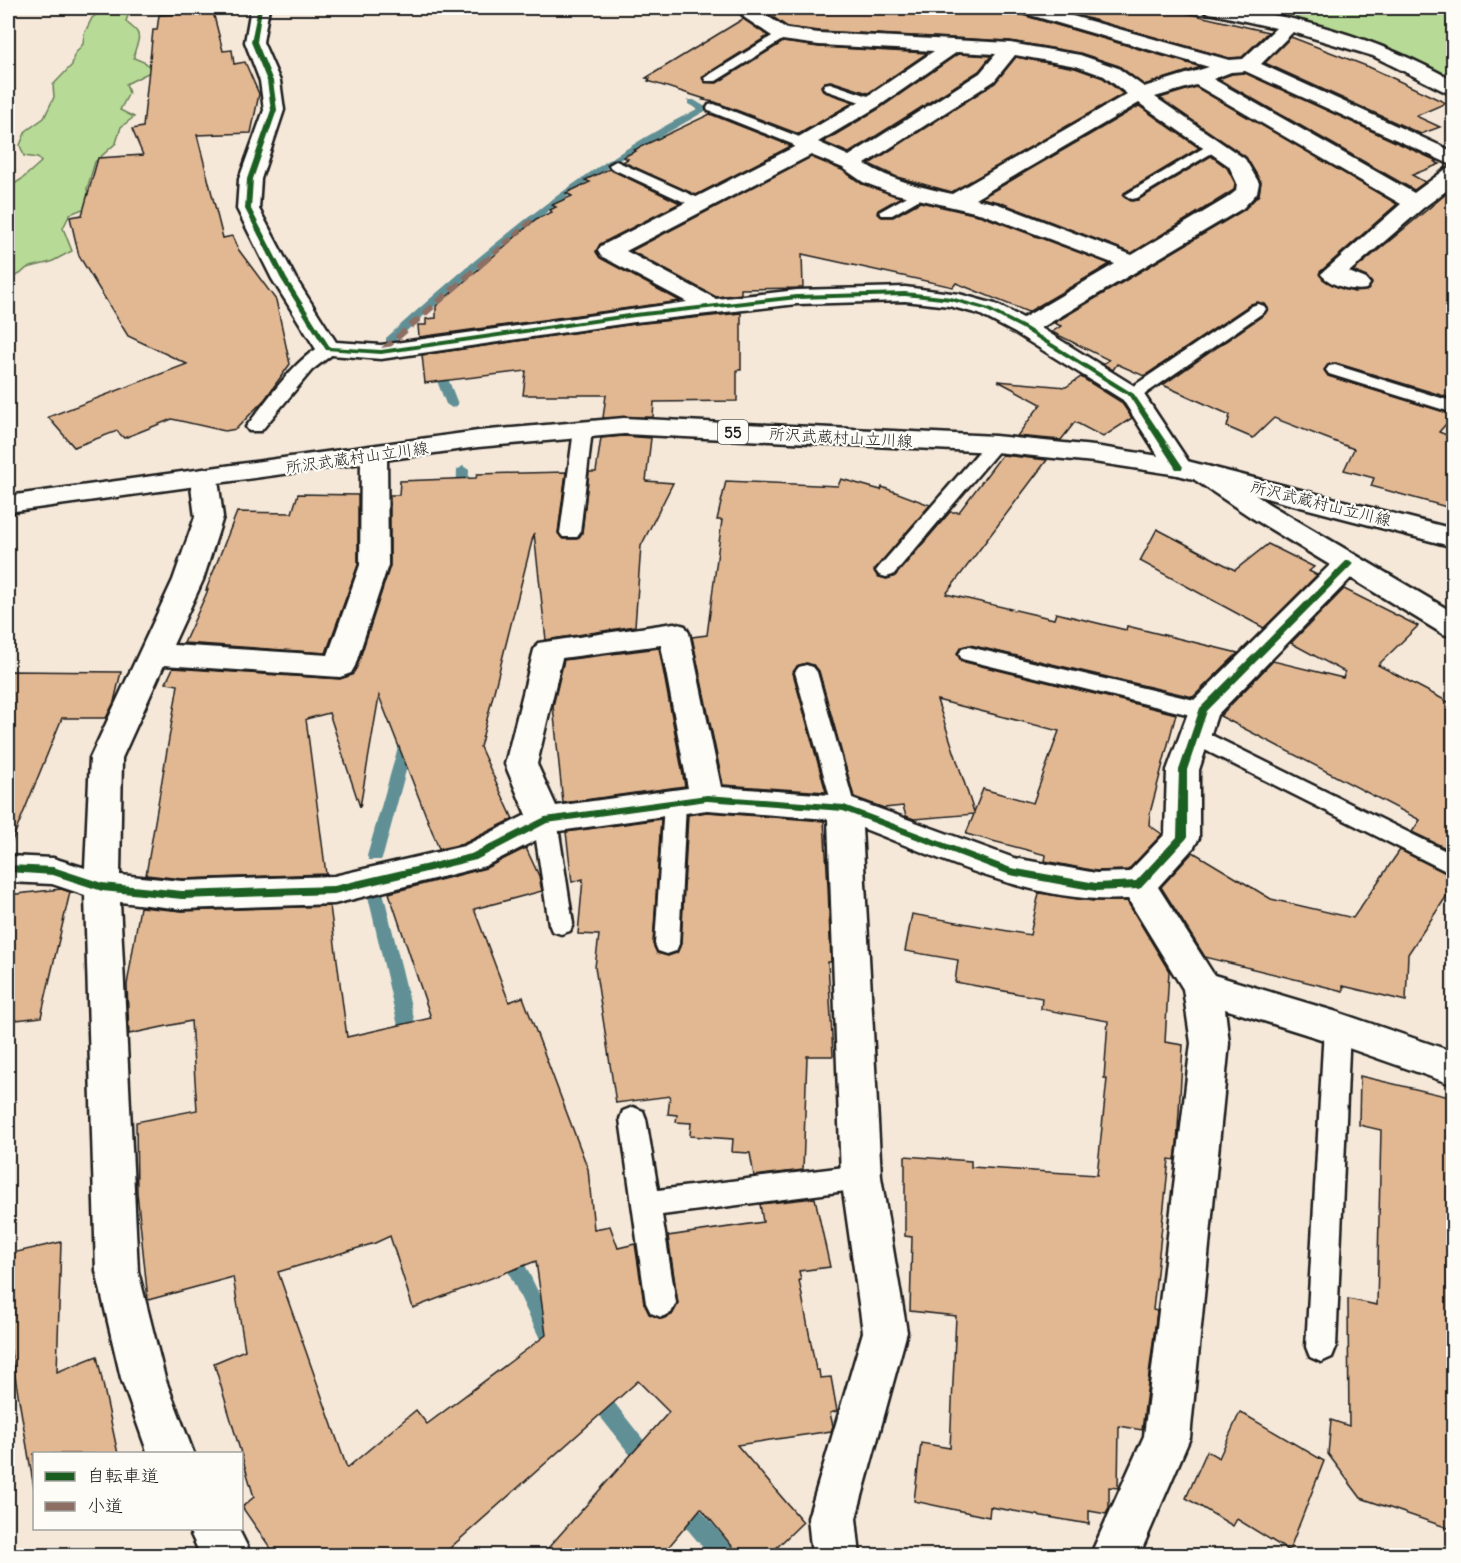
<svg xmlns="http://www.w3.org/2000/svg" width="1461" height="1563" font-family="Delius,'Klee One',sans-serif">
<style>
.green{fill:#b7db96;stroke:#6a7c59;stroke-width:1.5}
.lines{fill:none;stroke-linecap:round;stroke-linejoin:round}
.stream{fill:#609096;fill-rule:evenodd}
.building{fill:#e2b893;stroke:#1c1c1c;stroke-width:1.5;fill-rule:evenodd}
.service-casing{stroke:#1c1c1c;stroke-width:5}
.minor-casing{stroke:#1c1c1c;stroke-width:5}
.primary-casing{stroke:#1c1c1c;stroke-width:5}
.service{fill:#fdfcf7;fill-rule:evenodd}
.minor{fill:#fdfcf7;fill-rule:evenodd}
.primary{fill:#fdfcf7;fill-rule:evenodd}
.quiet-far1{stroke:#8d6e63;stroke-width:4.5;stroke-dasharray:9 4.5;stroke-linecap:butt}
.quiet{stroke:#8d6e63;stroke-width:6;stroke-dasharray:12 6;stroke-linecap:butt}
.cycleway-casing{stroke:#fdfcf7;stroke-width:4}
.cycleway{fill:#1b5e20;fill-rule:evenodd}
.labels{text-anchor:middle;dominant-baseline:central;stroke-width:4.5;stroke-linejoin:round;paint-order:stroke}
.shield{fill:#fdfcf7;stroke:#605f5e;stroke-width:1.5}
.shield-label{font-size:15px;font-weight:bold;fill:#1c1c1c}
.street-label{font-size:16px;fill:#1c1c1c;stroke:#fdfcf7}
</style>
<rect width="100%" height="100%" fill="#f5e8d9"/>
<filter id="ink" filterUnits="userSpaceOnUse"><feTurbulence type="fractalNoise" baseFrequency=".0167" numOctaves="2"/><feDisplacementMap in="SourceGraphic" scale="12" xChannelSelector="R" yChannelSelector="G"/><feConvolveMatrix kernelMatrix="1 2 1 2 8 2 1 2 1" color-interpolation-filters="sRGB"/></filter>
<g filter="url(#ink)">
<g class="green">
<path d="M 106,8 L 131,8 L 126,21 C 129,26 135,28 137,32 C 142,40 133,49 134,58 L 146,63 L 152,71 L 126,84 L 129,93 L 120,110 L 134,117 L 121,127 L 116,143 L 95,162 L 87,189 L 90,206 L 70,214 L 63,228 L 72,251 L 51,262 L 27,268 L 20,274 L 8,279 L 8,188 L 22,179 L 41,162 L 38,158 L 24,156 L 20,145 L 26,131 L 44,118 L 54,97 L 53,85 L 72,65 L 74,55 L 83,44 L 84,34 L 92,18 Z"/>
<path d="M 1268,8 L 1422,8 L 1453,15 L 1453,75 L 1451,78 L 1423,66 L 1267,16 L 1263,12 Z"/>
</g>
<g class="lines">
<g class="stream">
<path d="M 688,100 L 694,100 L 709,109 L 621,159 L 581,186 L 504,245 L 394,342 L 386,342 L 386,338 C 484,250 579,169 697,109 L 688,104 Z"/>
<path d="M 441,373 L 447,376 L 458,404 L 456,406 L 452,408 L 446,404 L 435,376 Z"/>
<path d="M 463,466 L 469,470 L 468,499 L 462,503 L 456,499 L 457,470 Z"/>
<path d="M 408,732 L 415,737 L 383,856 L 381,860 L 369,860 L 367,856 L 401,737 Z"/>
<path d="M 375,886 L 381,888 L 383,892 L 420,1043 L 417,1048 L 411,1050 L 405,1048 L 402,1043 L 367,892 L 369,888 Z"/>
<path d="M 509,1243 L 516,1246 L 555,1327 L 566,1345 L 563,1352 L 556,1355 L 549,1352 L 541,1341 L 499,1252 L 502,1246 Z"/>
<path d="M 595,1384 L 602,1387 L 656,1456 L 659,1463 L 656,1470 L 649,1473 L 642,1470 L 588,1401 L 585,1394 L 588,1387 Z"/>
<path d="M 680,1492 L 688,1495 L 733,1548 L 736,1556 L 710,1556 L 672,1511 L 669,1503 L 672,1495 Z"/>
</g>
</g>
<g class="building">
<path d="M 173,8 L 212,8 L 223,51 L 232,50 L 234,64 L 245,62 L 259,94 L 251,133 L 197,135 L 223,238 L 232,236 L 238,249 L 276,300 L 290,364 L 265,399 L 236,429 L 225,431 L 172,419 L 124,438 L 117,431 L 74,447 L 48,417 L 187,364 L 128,336 L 79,256 L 70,217 L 82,215 L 98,158 L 143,155 L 132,129 L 143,127 L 153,30 L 157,30 L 159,15 L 174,14 Z"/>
<path d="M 769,8 L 1015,8 L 1019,14 L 1201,67 L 1144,85 L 1119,66 L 1080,53 L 1010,41 L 819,31 L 788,27 L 761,9 L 769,10 Z"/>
<path d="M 1051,8 L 1165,8 L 1268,32 L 1242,57 L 1229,58 Z"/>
<path d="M 743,19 L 768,36 L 703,76 L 704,82 L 717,83 L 783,42 L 819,47 L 927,53 L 868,93 L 831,81 L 825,82 L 821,86 L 824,92 L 854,102 L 799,134 L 715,102 L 703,100 L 705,99 L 648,81 L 650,79 L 646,78 Z"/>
<path d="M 1291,37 L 1369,67 L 1446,103 L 1416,116 L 1440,127 L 1421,134 L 1265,63 Z"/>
<path d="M 958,54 L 991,56 L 979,71 L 849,153 L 823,142 L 880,108 Z"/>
<path d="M 1016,57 L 1075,68 L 1103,78 L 1123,94 L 952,192 L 897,177 L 869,164 L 995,83 Z"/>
<path d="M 1245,73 L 1437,161 L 1435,162 L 1440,164 L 1412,175 L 1425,182 L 1414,190 L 1218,79 L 1232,74 Z"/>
<path d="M 1196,87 L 1397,204 L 1320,272 L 1323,279 L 1335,286 L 1354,292 L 1368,290 L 1372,283 L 1367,277 L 1353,271 L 1446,194 L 1454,198 L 1454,399 L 1336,363 L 1329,364 L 1324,370 L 1328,376 L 1454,415 L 1439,432 L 1454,438 L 1454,509 L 1371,486 L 1374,478 L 1344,470 L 1354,449 L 1274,418 L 1253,438 L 1227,427 L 1230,415 L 1163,385 L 1265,314 L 1268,308 L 1265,304 L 1257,302 L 1251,304 L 1144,376 L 1117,364 L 1113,370 L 1103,364 L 1109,360 L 1052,332 L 1061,326 L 1054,323 L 1244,210 L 1259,195 L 1261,182 L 1246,157 L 1160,98 Z"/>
<path d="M 1139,106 L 1199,148 L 1124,193 L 1124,197 L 1131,201 L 1138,200 L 1211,156 L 1227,168 L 1235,183 L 1234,190 L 1132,253 L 999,202 L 981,198 Z"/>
<path d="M 710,114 L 791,146 L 696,195 L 623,162 L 628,159 L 623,157 L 636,151 L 634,150 Z"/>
<path d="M 811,157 L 842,170 L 862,184 L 901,197 L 878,210 L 877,214 L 882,217 L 893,217 L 920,202 L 982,216 L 1110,264 L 1028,312 L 956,283 L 953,287 L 802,254 L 803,288 L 741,289 L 741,294 L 716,297 L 631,251 Z"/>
<path d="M 609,169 L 680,203 L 600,244 L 596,252 L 600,258 L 680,301 L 419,337 L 418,325 L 426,325 L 426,319 L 436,318 L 436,306 L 536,219 L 552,212 L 550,210 L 556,207 L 552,205 L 572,196 L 566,193 L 590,182 L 585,180 Z"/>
<path d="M 741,313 L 741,370 L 737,370 L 737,401 L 654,402 L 653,417 L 603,418 L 606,395 L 523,395 L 526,371 L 425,383 L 422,355 L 635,324 Z"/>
<path d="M 1081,377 L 1121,402 L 1132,418 L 1103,437 L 1075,422 L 1061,440 L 1017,436 L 1041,404 L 998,381 L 1066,387 Z"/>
<path d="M 624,436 L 651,438 L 646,481 L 673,483 L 641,546 L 635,626 L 546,640 L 534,533 L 480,747 L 513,819 L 463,844 L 439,849 L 379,696 L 360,807 L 329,713 L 306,719 L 326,874 L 182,879 L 146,875 L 178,685 L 166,683 L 173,668 L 340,679 L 352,675 L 357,667 L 390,566 L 390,495 L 399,495 L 400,481 L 476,478 L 477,474 L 566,472 L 558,533 L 563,539 L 577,539 L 582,533 L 589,472 L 596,472 L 601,438 Z"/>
<path d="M 1002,455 L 1047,460 L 946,594 L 1054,619 L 1056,613 L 1126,630 L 1127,626 L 1238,653 L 1193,697 L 970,645 L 961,647 L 957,653 L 961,661 L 1176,714 L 1150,813 L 1149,825 L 1162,834 L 1128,870 L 1096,871 L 1045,861 L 1046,855 L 966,834 L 974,814 L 914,819 L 906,816 L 903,806 L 884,808 L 854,797 L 819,671 L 815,666 L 807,663 L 797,666 L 793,673 L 826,792 L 723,785 L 692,637 L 707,635 L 722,520 L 717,520 L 726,481 L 838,486 L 841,479 L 881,490 L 882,487 L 930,505 L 874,570 L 877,576 L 887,579 L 895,576 L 950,512 L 959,512 ZM 937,700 L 1059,731 L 1033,803 L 983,789 L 974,812 Z"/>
<path d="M 298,494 L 358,495 L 358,565 L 326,653 L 184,643 L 208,590 L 206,590 L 237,512 L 292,513 Z"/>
<path d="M 1157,529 L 1235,570 L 1268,544 L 1314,567 L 1309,571 L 1317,575 L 1264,628 L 1140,561 Z"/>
<path d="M 1344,589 L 1418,626 L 1378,665 L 1454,705 L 1454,852 L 1412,832 L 1420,820 L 1220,716 L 1273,661 L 1343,678 L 1345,672 L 1291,643 Z"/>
<path d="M 659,648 L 685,786 L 563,803 L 553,706 L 564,660 Z"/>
<path d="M 8,671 L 121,672 L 114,702 L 106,718 L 62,718 L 9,848 Z"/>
<path d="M 707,812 L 824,821 L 828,886 L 831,962 L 828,962 L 833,1056 L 807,1056 L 803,1170 L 754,1176 L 750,1153 L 732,1152 L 733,1139 L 690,1136 L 691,1123 L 676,1122 L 677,1115 L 668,1114 L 670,1096 L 616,1103 L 595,967 L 599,935 L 578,934 L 583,879 L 572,882 L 566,832 L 661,819 L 653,944 L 657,953 L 668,956 L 677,953 L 681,944 L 688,815 Z"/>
<path d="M 526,848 L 539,876 L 542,891 L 474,909 L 509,1002 L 523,997 L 588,1169 L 594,1229 L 610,1226 L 618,1248 L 635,1244 L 644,1303 L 649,1314 L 662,1319 L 672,1315 L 678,1304 L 668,1236 L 763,1222 L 760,1204 L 815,1198 L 830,1267 L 799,1271 L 801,1280 L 799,1280 L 816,1370 L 819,1370 L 820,1378 L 831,1377 L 837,1411 L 830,1413 L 833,1426 L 831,1431 L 737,1445 L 803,1522 L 768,1556 L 740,1556 L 701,1508 L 661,1556 L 541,1556 L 669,1412 L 638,1381 L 441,1556 L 276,1556 L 242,1507 L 254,1497 L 214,1363 L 245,1350 L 233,1277 L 148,1300 L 137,1192 L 136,1122 L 197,1110 L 191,1021 L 129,1034 L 127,985 L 140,907 L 182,911 L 330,906 L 347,1037 L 431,1018 L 389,893 L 486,868 ZM 390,1236 L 413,1308 L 536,1261 L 546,1335 L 427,1424 L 416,1410 L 347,1468 L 278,1272 L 375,1243 Z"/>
<path d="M 1400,850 L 1454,877 L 1454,885 L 1408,954 L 1406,1001 L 1343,986 L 1343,991 L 1205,957 L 1161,887 L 1193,852 L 1271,899 L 1353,918 Z"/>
<path d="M 61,889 L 70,892 L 41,1017 L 8,1021 L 8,895 Z"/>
<path d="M 1039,893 L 1093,901 L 1127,901 L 1169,971 L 1165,1042 L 1183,1045 L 1177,1145 L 1175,1160 L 1169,1159 L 1153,1310 L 1157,1311 L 1142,1430 L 1119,1426 L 1118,1488 L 1109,1487 L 1109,1507 L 1106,1514 L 1089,1511 L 1089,1524 L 990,1507 L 989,1517 L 914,1501 L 921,1443 L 950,1448 L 956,1316 L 910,1311 L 912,1237 L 905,1236 L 905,1156 L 971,1161 L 971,1167 L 1097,1175 L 1107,1079 L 1104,1078 L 1108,1021 L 1041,1009 L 1042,998 L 955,982 L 958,960 L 905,951 L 912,914 L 1030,935 Z"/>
<path d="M 1360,1076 L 1454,1098 L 1454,1530 L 1361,1498 L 1328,1454 L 1331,1420 L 1349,1426 L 1348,1299 L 1377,1305 L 1381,1130 L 1359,1125 Z"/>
<path d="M 61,1242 L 57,1372 L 97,1356 L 118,1454 L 34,1454 L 34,1488 L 8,1335 L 8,1254 Z"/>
<path d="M 1240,1412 L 1324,1461 L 1289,1551 L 1237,1519 L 1233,1526 L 1186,1498 L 1207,1451 L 1219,1458 Z"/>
</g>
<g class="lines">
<defs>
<g id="service">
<path d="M 782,30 L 787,31 L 788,34 L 787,37 L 716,81 L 706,81 L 704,78 Z"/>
<path d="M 830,83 L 877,99 L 879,102 L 872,106 L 825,90 L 823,87 L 825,84 Z"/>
<path d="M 714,104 L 807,140 L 809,143 L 802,147 L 797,146 L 709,111 L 707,108 L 709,105 Z"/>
<path d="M 1215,141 L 1222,145 L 1220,148 L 1137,198 L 1132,199 L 1125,195 Z"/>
<path d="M 616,161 L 705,201 L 707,204 L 700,208 L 695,207 L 611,168 L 609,165 Z"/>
<path d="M 920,189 L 927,193 L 925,196 L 892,215 L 882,215 L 879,212 Z"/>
<path d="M 1258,304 L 1264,306 L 1266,309 L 1264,312 L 1138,399 L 1126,399 L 1123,395 L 1126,391 L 1252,306 Z"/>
<path d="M 328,344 L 334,345 L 336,349 L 334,353 L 312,370 L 261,431 L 249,431 L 246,427 L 249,423 C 267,401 300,351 328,344 Z"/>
<path d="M 1335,365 L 1454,402 L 1454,413 L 1329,374 L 1326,370 L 1329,366 Z"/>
<path d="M 583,425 L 589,426 L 592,430 L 580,533 L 577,537 L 563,537 L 560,533 L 574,430 L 577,426 Z"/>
<path d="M 995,439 L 1001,440 L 1004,444 L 1001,448 L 893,575 L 886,577 L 879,575 L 876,571 L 879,567 L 989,440 Z"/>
<path d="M 969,647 L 1203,702 L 1211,705 L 1214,710 L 1211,715 L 1203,718 L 962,659 L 959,654 L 962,649 Z"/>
<path d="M 806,665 L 813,667 L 817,672 L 855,808 L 852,814 L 844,816 L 836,814 L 833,808 L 795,672 L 799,667 Z"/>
<path d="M 1195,727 L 1454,855 L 1454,875 L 1187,741 L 1184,735 L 1187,729 Z"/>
<path d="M 675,795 L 683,797 L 686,803 L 679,944 L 676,951 L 667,954 L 658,951 L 655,944 L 664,803 L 667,797 Z"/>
<path d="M 545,811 L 553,814 L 557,820 L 573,924 L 570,931 L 561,934 L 552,931 L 549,924 L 533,820 L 537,814 Z"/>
<path d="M 1337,1017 L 1346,1020 L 1350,1028 L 1336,1347 L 1332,1357 L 1321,1362 L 1310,1357 L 1306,1347 L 1324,1028 L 1328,1020 Z"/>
<path d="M 633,1107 L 643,1111 L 646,1119 L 658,1190 L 861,1165 L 871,1168 L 875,1177 L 871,1186 L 861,1189 L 662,1215 L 676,1303 L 671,1313 L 661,1317 L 651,1313 L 646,1303 L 620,1119 L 623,1111 Z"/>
</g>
<g id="minor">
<path d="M 251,8 L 269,8 L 263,42 L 280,81 L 284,110 L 261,179 L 259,209 L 296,279 L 336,342 L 381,345 L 687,302 L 601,256 L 598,251 L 601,246 L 794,147 L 792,143 L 795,139 L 865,98 L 934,51 L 819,45 L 782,40 L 775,38 L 745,18 L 737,8 L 755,8 L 787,29 L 819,33 L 1010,43 L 1080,55 L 1118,68 L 1144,87 L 1209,67 L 1020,12 L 1017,8 L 1044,8 L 1229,60 L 1243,59 L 1276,28 L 1205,12 L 1202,8 C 1283,8 1384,41 1454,81 L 1454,96 L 1373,56 L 1293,32 L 1261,64 L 1454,152 L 1454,166 L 1245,71 L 1231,72 L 1213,79 L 1414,193 L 1446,169 L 1454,168 L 1454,185 L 1423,208 L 1349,272 L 1366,279 L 1370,284 L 1366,289 C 1353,292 1329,285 1321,274 L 1401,204 L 1196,85 L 1155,97 L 1245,159 L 1259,183 L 1257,193 L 1243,208 L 1041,328 L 1141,390 L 1192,467 L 1189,473 L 1179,475 L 1169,473 L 1123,400 L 1015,333 L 979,314 L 949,306 L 905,301 L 797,304 L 635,322 L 381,359 L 319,354 L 272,279 L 237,209 L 239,179 L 264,110 L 260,81 L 245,42 ZM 957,52 L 996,54 L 980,73 L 849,156 L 818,142 L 879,106 ZM 1015,55 L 1076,66 L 1104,76 L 1127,94 L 952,194 C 922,187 892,181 865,164 L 994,81 ZM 1139,103 L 1229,166 L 1237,183 L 1236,191 L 1227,198 L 1132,255 L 998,204 L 975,199 ZM 811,155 L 843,168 L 863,182 L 892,193 L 983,214 L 1115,264 L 1023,318 L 995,304 L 959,294 L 905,287 L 797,290 L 716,299 L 626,251 Z"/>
<path d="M 1437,8 L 1454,8 L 1454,14 L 1440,12 Z"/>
<path d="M 374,447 L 383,449 L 387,455 L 388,565 L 355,666 L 351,673 L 340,677 L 164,665 L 122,758 L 120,875 L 182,881 L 334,876 L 464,846 L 526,815 L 505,764 L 534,650 L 538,643 L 674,623 L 685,626 L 689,633 L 721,787 L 844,796 L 1014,858 L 1096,873 L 1129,872 L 1165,834 L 1167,770 L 1192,702 L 1330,565 L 1249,516 L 1195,480 L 1191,474 L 1195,468 L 1205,466 L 1215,468 L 1269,504 L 1454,613 L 1454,637 L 1443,634 L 1351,578 L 1217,715 L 1199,770 L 1199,838 L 1194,847 L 1158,887 L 1214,975 L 1337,1012 L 1454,1052 L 1454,1085 L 1334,1043 L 1225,1009 L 1229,1043 L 1190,1438 L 1139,1556 L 1090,1556 L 1144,1436 L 1191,1043 L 1183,989 L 1128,899 C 1035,904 947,861 862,828 L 881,1177 L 907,1332 L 856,1518 L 860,1556 L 812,1556 L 808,1518 L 863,1332 L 841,1177 L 828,819 L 707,810 L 552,832 L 485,866 L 334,904 L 182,909 L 120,902 L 138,1271 L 165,1378 L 194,1454 L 148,1454 L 121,1378 L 96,1271 L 85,895 L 52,884 L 8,882 L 8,856 L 53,858 L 85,868 L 90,758 L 173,580 L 195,517 L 190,479 L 194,473 L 204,471 L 214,473 L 218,479 L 223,517 L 203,580 L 173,645 L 328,655 L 360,565 L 361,455 L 365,449 ZM 661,645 L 688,788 L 556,806 L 537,764 L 562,658 Z"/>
<path d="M 188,1528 L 238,1528 L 252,1556 L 201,1556 Z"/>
</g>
<path id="primary" d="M 624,418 L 995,436 L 1094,446 L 1179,459 L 1454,529 L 1454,547 L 1178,475 L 1094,462 L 995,452 L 624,434 L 478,447 L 8,512 L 8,496 L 478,431 Z"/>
</defs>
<use href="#service" class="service-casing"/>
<use href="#minor" class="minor-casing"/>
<use href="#primary" class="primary-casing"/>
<use href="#service" class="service"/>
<use href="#minor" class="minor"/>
<use href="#primary" class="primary"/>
<path class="quiet-far1" d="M 484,262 L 534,218"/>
<path class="quiet" d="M 383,350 L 486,260"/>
<defs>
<g id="cycleway">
<path d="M 258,8 L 262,8 L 257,42 L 273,81 L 277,110 L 253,179 L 251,209 L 287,279 L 330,347 L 381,350 L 635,313 L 797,295 L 905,292 L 951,297 L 989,308 L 1026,327 L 1134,394 L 1183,467 L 1182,469 L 1176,469 L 1129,396 L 1022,329 L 985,310 L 951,301 L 905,296 L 797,299 L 635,317 L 381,354 L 326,350 L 281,279 L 245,209 L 247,179 L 271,110 L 267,81 L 251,42 Z"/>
<path d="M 1349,560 L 1353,563 L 1352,565 L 1207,711 L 1187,770 L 1187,838 L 1141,888 L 1138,889 L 1096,891 L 1010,875 L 843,811 L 707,801 L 547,823 L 476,860 L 334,894 L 182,899 L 102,891 L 53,875 L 8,872 L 8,865 L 53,867 L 102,883 L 182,891 L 334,886 L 471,854 L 545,817 L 707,795 L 844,805 L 1011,868 L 1096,883 L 1136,881 L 1177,837 L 1179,770 L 1200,708 L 1346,561 Z"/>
</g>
</defs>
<use href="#cycleway" class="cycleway-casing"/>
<use href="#cycleway" class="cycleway"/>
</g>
</g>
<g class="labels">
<rect class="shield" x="718" y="420" width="30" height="24" rx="4.5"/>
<g class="shield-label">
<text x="733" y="432">55</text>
</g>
<g class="street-label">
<text transform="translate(841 437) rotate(3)">所沢武蔵村山立川線</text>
<text transform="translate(357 457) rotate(-8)">所沢武蔵村山立川線</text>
<text transform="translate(1321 503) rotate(14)">所沢武蔵村山立川線</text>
</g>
</g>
<rect width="1461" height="1563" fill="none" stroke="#fdfcf7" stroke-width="30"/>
<rect x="15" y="15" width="1431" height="1533" fill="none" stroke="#1c1c1c" stroke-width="2" filter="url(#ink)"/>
<rect x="33" y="1452" width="210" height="78" fill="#fdfcf7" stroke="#a3a29f" stroke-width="1.5"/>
<rect x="45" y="1472" width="30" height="9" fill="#1b5e20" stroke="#a3a29f" stroke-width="1.5"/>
<text x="87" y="1482" font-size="18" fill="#1c1c1c">自転車道</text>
<rect x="45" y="1502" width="30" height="9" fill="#8d6e63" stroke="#a3a29f" stroke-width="1.5"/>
<text x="87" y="1512" font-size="18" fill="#1c1c1c">小道</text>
</svg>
